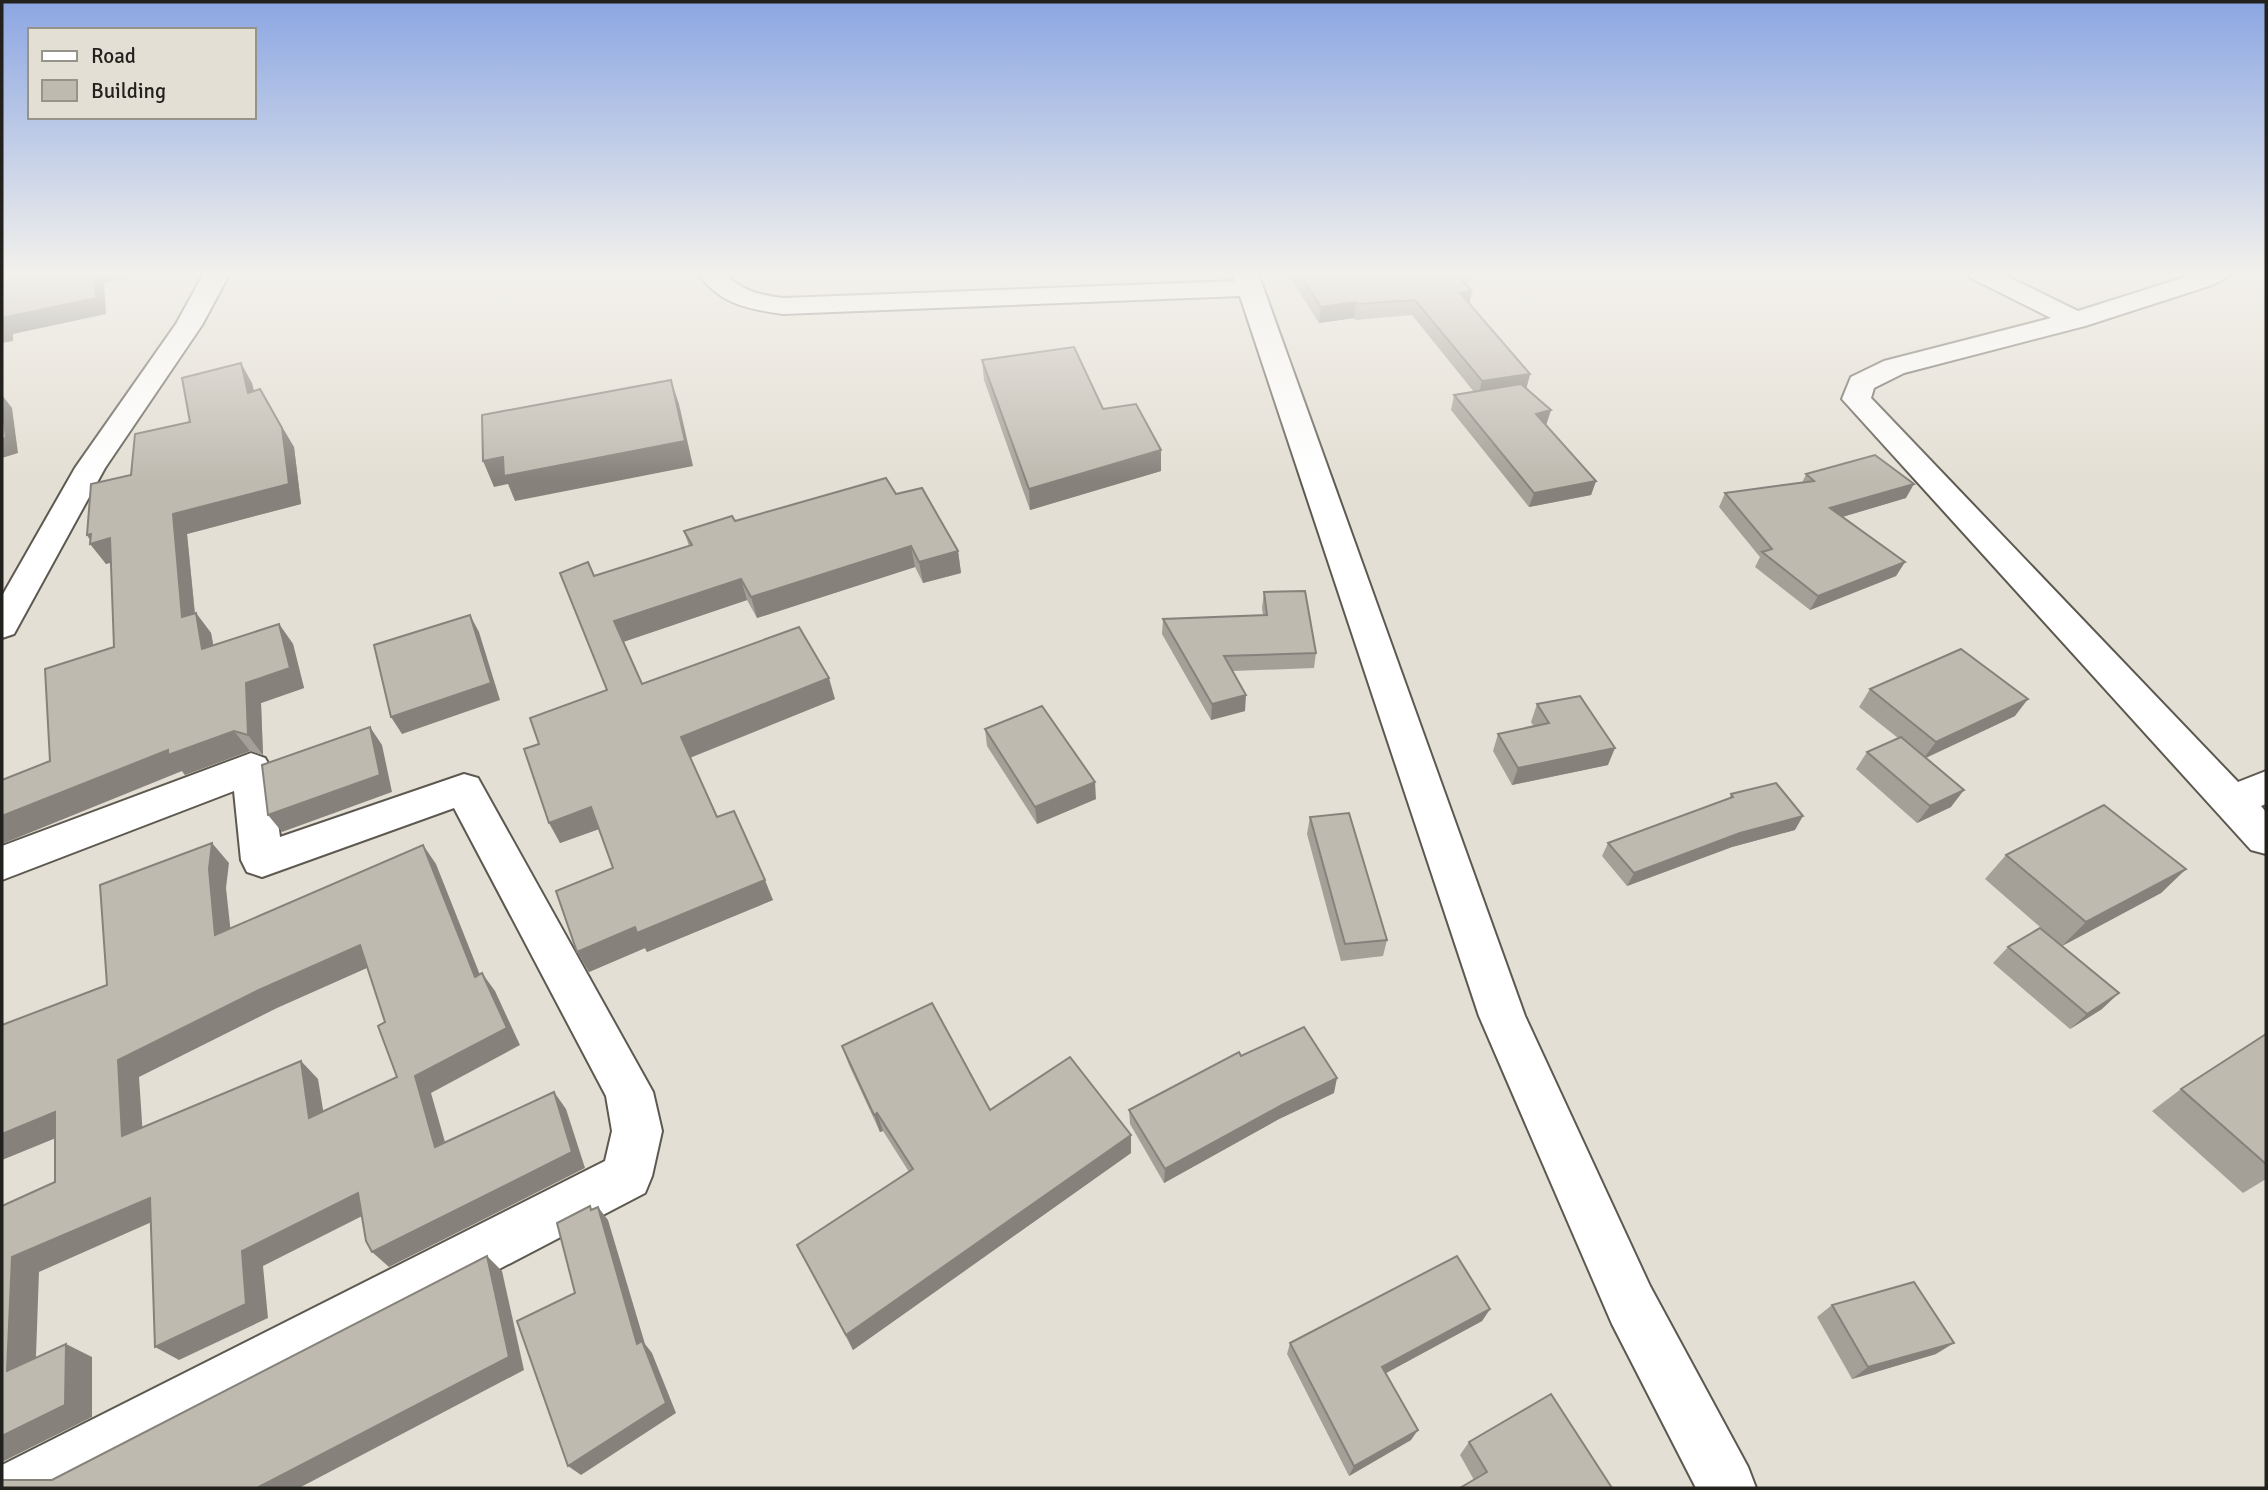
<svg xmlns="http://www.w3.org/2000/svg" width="2268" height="1490" font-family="Signika,sans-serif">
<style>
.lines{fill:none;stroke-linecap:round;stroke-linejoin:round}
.minor-casing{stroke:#5d5950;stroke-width:4}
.minor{fill:#fff;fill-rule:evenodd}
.wall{fill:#a4a097}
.shaded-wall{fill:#86827b}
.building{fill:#bfbab0;stroke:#86827b;stroke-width:2;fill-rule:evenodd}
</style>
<rect width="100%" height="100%" fill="#e4dfd4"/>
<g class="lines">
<defs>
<g id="minor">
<path d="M 204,273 L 230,273 L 202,325 L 105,468 L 14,634 L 2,638 L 2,596 L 75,468 L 176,324 Z"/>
<path d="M 698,273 L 725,273 C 741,291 759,295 783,298 L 1235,281 L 1232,273 L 1258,273 L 1525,1016 L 1650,1286 L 1748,1467 L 1756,1488 L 1696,1488 L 1612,1324 L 1479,1016 L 1240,296 L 783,314 C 748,309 719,304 698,273 Z"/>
<path d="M 1967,273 L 2000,273 L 2078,311 L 2198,273 L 2230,273 L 2226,278 L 2212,285 L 2085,326 L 1904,373 L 1874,388 L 1871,398 L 2238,782 L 2266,771 L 2266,804 L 2261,806 L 2266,812 L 2266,854 L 2251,850 L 1842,399 L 1851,377 L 1884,361 L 2051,318 L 1971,278 Z"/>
<path d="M 251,753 L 265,758 L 271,768 L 280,837 L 464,774 L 478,778 L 653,1092 L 662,1131 L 652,1176 L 645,1193 L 79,1488 L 2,1488 L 2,1465 L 605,1161 L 612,1131 L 606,1096 L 454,808 L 262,877 L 247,872 L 241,860 L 234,791 L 2,880 L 2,846 Z"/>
</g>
</defs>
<use href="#minor" class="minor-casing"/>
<use href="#minor" class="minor"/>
</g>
<g class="wall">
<path d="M 1287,273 L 1464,273 L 1468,281 L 1467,286 L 1469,304 L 1530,374 L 1526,389 L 1551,410 L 1546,425 L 1596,481 L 1591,495 L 1529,507 L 1451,410 L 1454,395 L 1474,392 L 1412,315 L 1355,320 L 1354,318 L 1319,323 Z"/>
<path d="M 982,360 L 1103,409 L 1161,471 L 1030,510 L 984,380 Z"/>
<path d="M 252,383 L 254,391 L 294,447 L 301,504 L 187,534 L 195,613 L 196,613 L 211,633 L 213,645 L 279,624 L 293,644 L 304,688 L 261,703 L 263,755 L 250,751 L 185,775 L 182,771 L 50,761 L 114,647 L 111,562 L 106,564 L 87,535 L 131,475 L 190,422 Z"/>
<path d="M 1806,474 L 1906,498 L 1842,517 L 1905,562 L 1896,576 L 1810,610 L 1755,567 L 1760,557 L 1719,507 L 1725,493 L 1802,483 Z"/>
<path d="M 896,494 L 958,551 L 961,573 L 923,583 L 915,567 L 757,618 L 747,600 L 623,642 L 642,684 L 835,699 L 690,758 L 717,817 L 773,900 L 647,952 L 645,948 L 589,972 L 577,952 L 613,868 L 599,829 L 560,843 L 539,744 L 607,690 L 594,576 L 689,546 L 684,531 L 735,521 Z"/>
<path d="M 1264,592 L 1316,653 L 1314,668 L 1233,671 L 1245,711 L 1211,720 L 1162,634 L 1163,619 L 1263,615 L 1262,608 Z"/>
<path d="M 1870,689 L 2015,716 L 1926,758 L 1951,807 L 1917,823 L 1856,769 L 1867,752 L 1898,738 L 1859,707 Z"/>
<path d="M 1537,704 L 1608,765 L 1512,785 L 1493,751 L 1498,734 L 1534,727 L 1531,722 Z"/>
<path d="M 985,729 L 1096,799 L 1037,824 L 987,746 Z"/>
<path d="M 1731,794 L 1795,830 L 1732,847 L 1627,886 L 1602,856 L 1608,843 L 1729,799 Z"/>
<path d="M 1310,817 L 1387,940 L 1383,956 L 1341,961 L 1307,834 Z"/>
<path d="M 2006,855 L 2186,869 L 2161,893 L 2062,946 L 1985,879 Z"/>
<path d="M 2008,947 L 2102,1009 L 2070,1029 L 1993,963 Z"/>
<path d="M 2266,1034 L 2266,1179 L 2243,1193 L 2152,1111 L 2181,1089 Z"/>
<path d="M 842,1046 L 990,1110 L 1131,1153 L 853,1350 L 797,1245 L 909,1172 L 883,1131 L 880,1132 L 849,1065 Z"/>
<path d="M 1241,1056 L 1334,1093 L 1279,1119 L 1164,1183 L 1130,1124 L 1129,1110 Z"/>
<path d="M 1832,1305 L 1936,1354 L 1852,1379 L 1817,1317 Z"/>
<path d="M 1490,1309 L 1482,1321 L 1386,1373 L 1411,1440 L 1349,1476 L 1287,1354 L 1290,1343 Z"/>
<path d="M 1469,1442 L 1612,1488 L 1474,1480 L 1460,1455 Z"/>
</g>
<g class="shaded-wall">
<path d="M 94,273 L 146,273 L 104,283 L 106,314 L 13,334 L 13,341 L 2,343 L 2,318 Z"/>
<path d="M 1472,291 L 1469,307 L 1460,293 Z"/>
<path d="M 1356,302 L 1354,318 L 1319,323 L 1321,307 Z"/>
<path d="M 241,363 L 252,383 L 259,413 L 248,393 Z"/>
<path d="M 1530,374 L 1526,390 L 1478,397 L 1482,381 Z"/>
<path d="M 671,380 L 679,404 L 693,466 L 515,501 L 508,484 L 494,487 L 483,461 Z"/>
<path d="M 260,389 L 294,447 L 301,504 L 187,534 L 197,637 L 182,617 L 173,514 Z"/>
<path d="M 2,395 L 12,408 L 18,453 L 2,458 Z"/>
<path d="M 1551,410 L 1546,425 L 1536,414 Z"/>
<path d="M 1161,450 L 1161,471 L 1030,510 L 1029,489 Z"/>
<path d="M 1596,481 L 1591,495 L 1529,507 L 1534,493 Z"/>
<path d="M 1914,484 L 1906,498 L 1822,523 L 1830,508 Z"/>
<path d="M 91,534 L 110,538 L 126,559 L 106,564 L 90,544 L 92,543 L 87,535 Z"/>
<path d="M 911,546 L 915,567 L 757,618 L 751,597 Z"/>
<path d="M 958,551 L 961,573 L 923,583 L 919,562 Z"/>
<path d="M 1905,562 L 1896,576 L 1810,610 L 1818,596 Z"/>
<path d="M 741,579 L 747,600 L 623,642 L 614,621 Z"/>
<path d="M 196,613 L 211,633 L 218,669 L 202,649 Z"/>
<path d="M 470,615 L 479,632 L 500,700 L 402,734 L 391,717 Z"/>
<path d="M 279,624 L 293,644 L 304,688 L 261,703 L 263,755 L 248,735 L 246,683 Z"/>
<path d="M 829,678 L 835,699 L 689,758 L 681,737 Z"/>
<path d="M 1246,695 L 1245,711 L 1211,720 L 1212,704 Z"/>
<path d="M 2028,699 L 2015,716 L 1923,759 L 1936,742 Z"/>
<path d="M 370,727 L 382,745 L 392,792 L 282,832 L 268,815 Z"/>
<path d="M 234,731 L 250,751 L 185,775 L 182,771 L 2,844 L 2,816 L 168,750 Z"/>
<path d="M 1615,748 L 1608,765 L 1512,785 L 1518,768 Z"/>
<path d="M 1095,782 L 1096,799 L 1037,824 L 1035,807 Z"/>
<path d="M 1964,790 L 1951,807 L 1917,823 L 1930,806 Z"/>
<path d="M 591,807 L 602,828 L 560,843 L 549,823 Z"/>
<path d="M 1803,816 L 1795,830 L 1732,847 L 1627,886 L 1634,873 L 1740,833 Z"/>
<path d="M 212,843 L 229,863 L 226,888 L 233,953 L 215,935 L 209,869 Z"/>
<path d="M 423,845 L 436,864 L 488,995 L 475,977 Z"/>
<path d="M 2186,869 L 2161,893 L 2062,946 L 2086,922 Z"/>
<path d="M 765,880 L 773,900 L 647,952 L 645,948 L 589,972 L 577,952 L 635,927 Z"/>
<path d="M 360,945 L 376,964 L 277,1008 L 139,1077 L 144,1152 L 122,1136 L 118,1060 L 259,990 Z"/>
<path d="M 482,973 L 495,991 L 520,1045 L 431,1093 L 451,1163 L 435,1147 L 415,1076 Z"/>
<path d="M 2119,993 L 2102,1009 L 2070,1029 L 2087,1014 Z"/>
<path d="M 301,1061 L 318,1079 L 327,1134 L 309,1118 Z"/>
<path d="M 1337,1078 L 1334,1093 L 1279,1119 L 1164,1183 L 1165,1169 L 1282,1105 Z"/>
<path d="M 554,1092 L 566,1109 L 585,1168 L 389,1267 L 372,1252 Z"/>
<path d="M 55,1112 L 78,1129 L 2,1160 L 2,1134 Z"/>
<path d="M 877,1113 L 883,1131 L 880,1132 L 874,1115 Z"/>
<path d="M 1131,1135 L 1131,1153 L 853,1350 L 846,1335 Z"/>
<path d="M 358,1193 L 376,1209 L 263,1266 L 268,1318 L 179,1360 L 155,1347 L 242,1251 Z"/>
<path d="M 150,1198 L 172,1213 L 39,1272 L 35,1383 L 7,1371 L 12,1257 Z"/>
<path d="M 598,1207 L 608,1220 L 645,1344 L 652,1353 L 676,1413 L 581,1475 L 568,1466 L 637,1344 Z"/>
<path d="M 487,1256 L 502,1271 L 524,1370 L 299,1488 L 257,1488 Z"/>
<path d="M 1490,1309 L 1482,1321 L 1377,1378 L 1382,1367 Z"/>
<path d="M 1954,1343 L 1936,1354 L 1852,1379 L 1868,1367 Z"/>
<path d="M 66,1344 L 92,1357 L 92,1417 L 2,1462 L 2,1436 Z"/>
<path d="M 1418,1430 L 1411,1440 L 1349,1476 L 1354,1466 Z"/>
</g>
<g class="building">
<path d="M 2,273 L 94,273 L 96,298 L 2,318 Z"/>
<path d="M 1298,273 L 1464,273 L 1468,281 L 1462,281 L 1472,291 L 1460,293 L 1530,374 L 1482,381 L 1415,300 L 1357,304 L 1356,302 L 1321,307 Z"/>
<path d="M 1074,347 L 1103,409 L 1136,404 L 1161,450 L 1029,489 L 982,360 Z"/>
<path d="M 241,363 L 248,393 L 260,389 L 282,428 L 289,484 L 173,514 L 182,617 L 196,613 L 202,649 L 279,624 L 290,668 L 246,683 L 248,735 L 234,731 L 168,755 L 168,750 L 2,816 L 2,780 L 50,761 L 45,669 L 114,647 L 110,538 L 90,544 L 91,534 L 87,535 L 91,484 L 131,475 L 135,434 L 190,422 L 182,378 Z"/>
<path d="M 671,380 L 685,441 L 504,476 L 503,457 L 483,461 L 482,415 Z"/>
<path d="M 1521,384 L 1551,410 L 1536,414 L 1596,481 L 1534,493 L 1454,395 Z"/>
<path d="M 2,405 L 6,438 L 2,439 Z"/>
<path d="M 1875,455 L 1914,484 L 1830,508 L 1905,562 L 1818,596 L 1762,552 L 1772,549 L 1725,493 L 1814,481 L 1806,474 Z"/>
<path d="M 886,478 L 896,494 L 922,488 L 958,551 L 919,562 L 911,546 L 751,597 L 741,579 L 614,621 L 642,684 L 799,627 L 829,678 L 681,737 L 717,817 L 734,811 L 765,880 L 637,933 L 635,927 L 577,952 L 556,891 L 613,868 L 591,807 L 549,823 L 524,749 L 539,744 L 530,718 L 607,690 L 560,573 L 588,562 L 594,576 L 692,545 L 684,531 L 732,516 L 735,521 Z"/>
<path d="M 1305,591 L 1316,653 L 1224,656 L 1246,695 L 1212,704 L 1163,619 L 1267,615 L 1264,592 Z"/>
<path d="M 470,615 L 491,683 L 391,717 L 374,645 Z"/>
<path d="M 1961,649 L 2028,699 L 1936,742 L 1870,689 Z"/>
<path d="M 1580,696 L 1615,748 L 1518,768 L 1498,734 L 1549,723 L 1537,704 Z"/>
<path d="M 1042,706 L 1095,782 L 1035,807 L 985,729 Z"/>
<path d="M 370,727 L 380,775 L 268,815 L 262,765 Z"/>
<path d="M 1901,737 L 1964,790 L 1930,806 L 1867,752 Z"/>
<path d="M 1776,783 L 1803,816 L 1740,833 L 1634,873 L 1608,843 L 1733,797 L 1731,794 Z"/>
<path d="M 2104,805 L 2186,869 L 2086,922 L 2006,855 Z"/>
<path d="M 1349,813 L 1387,940 L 1345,944 L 1310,817 Z"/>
<path d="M 212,843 L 209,869 L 215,935 L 423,845 L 475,977 L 482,973 L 507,1028 L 415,1076 L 435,1147 L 554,1092 L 572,1152 L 372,1252 L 366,1241 L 358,1193 L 242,1251 L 246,1304 L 155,1347 L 150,1198 L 12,1257 L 7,1371 L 66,1344 L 65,1405 L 2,1436 L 2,1206 L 55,1182 L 55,1112 L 2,1134 L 2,1025 L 107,985 L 100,885 ZM 360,945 L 385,1022 L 378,1026 L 397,1077 L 309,1118 L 301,1061 L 122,1136 L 118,1060 L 259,990 Z"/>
<path d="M 2040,928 L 2119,993 L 2087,1014 L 2008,947 Z"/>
<path d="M 932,1003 L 990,1110 L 1070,1057 L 1131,1135 L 846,1335 L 797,1245 L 913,1169 L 877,1113 L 874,1115 L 842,1046 Z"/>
<path d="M 1304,1027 L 1337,1078 L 1282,1105 L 1165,1169 L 1129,1110 L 1239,1052 L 1241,1056 Z"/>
<path d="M 2266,1034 L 2266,1164 L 2181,1089 Z"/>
<path d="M 590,1206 L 591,1210 L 598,1207 L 637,1344 L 642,1341 L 666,1403 L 568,1466 L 517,1321 L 575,1293 L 557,1223 Z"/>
<path d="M 487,1256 L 509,1357 L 257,1488 L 2,1488 L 2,1480 L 52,1480 Z"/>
<path d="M 1457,1256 L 1490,1309 L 1382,1367 L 1418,1430 L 1354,1466 L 1290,1343 Z"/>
<path d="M 1914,1282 L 1954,1343 L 1868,1367 L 1832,1305 Z"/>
<path d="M 1551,1394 L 1612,1488 L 1460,1488 L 1487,1472 L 1469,1442 Z"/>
</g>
<linearGradient id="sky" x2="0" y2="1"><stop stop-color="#8ba6e2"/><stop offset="0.57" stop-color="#f3f1ec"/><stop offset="1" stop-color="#f3f1ec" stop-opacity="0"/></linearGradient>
<rect width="2268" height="481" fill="url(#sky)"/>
<rect width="2268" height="1490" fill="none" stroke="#22211d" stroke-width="7"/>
<rect x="28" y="28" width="228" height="91" fill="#e4dfd4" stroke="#96938b" stroke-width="2"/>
<rect x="42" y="51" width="35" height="10" fill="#ffffff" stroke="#96938b" stroke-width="2"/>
<text x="91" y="63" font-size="21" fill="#22211d">Road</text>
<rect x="42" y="80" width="35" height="21" fill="#bfbab0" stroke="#96938b" stroke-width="2"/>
<text x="91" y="98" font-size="21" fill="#22211d">Building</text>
</svg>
